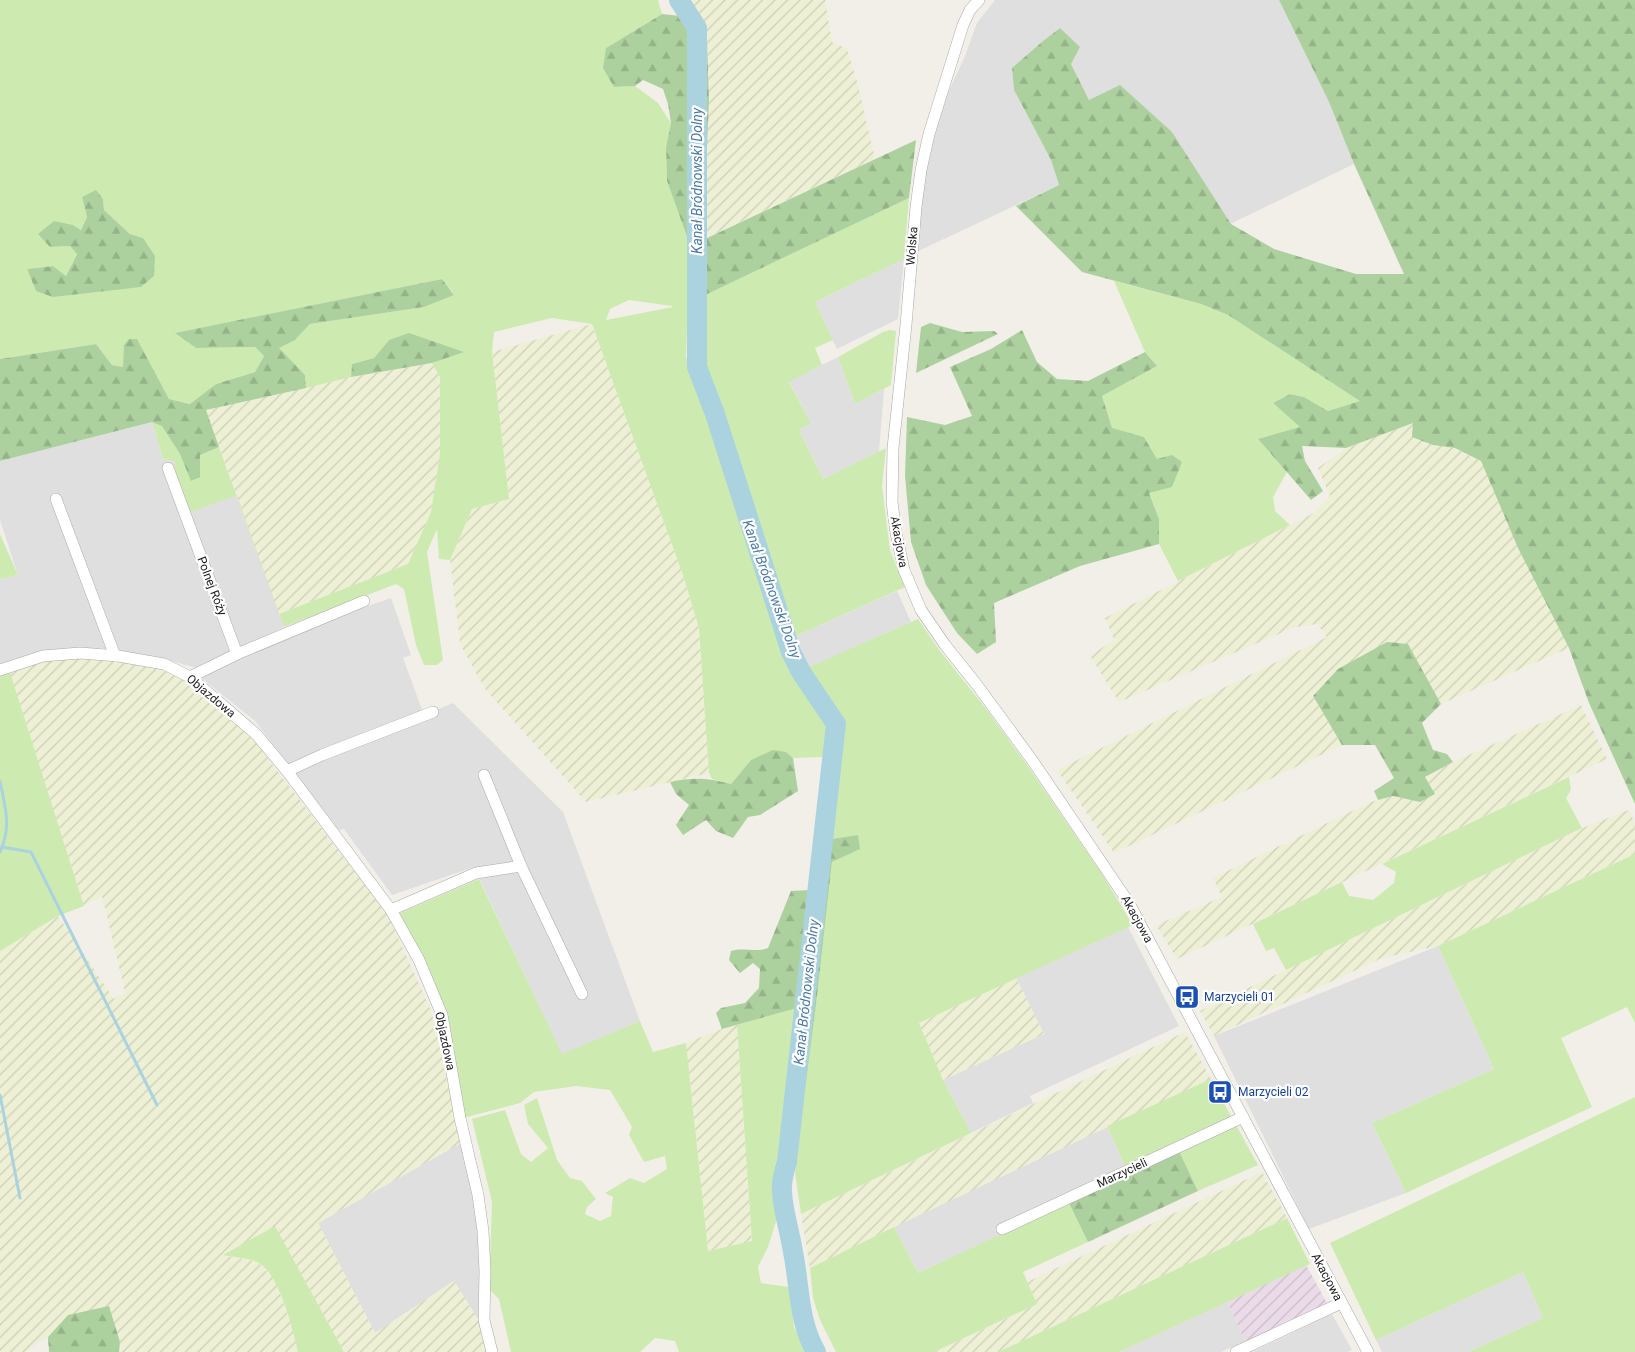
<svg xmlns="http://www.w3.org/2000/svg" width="1635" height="1352" font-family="Roboto,sans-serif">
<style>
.residential{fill:#e0dfdf}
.industrial{fill:url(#industrial-furrows)}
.farmland{fill:url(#farmland-furrows)}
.grass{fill:#cdebb0;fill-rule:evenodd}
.forest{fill:url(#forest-firs)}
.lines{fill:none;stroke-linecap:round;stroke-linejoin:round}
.stream{stroke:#aad3df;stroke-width:3}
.river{stroke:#aad3df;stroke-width:20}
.minor-casing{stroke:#a9a9a9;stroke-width:12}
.minor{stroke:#fff;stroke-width:11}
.labels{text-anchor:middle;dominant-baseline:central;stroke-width:4.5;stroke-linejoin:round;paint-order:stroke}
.street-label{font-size:12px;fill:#222;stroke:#fff}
.transit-label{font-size:12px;fill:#164399;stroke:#fff;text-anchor:start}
.water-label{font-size:14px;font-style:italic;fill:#4a7aab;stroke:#fff}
</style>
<defs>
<pattern id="industrial-furrows" width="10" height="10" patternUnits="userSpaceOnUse" patternTransform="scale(1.25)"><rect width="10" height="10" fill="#ebdbe8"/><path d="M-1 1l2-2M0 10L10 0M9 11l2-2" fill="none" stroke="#c9bcc7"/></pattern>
<pattern id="farmland-furrows" width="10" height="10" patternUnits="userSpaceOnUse" patternTransform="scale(1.25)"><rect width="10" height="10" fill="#eef0d5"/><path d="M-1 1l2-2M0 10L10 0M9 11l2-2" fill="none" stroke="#ccceb7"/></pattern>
<pattern id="forest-firs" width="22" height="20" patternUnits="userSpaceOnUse" patternTransform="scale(1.25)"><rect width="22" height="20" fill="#add19e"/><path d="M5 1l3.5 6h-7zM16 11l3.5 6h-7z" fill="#95b388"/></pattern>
</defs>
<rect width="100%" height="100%" fill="#f2efe9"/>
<g class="residential">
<path d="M 995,0 L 1279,0 L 1329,102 L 1354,164 L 1230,224 L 1172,132 L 1089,100 L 1071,64 L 1060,28 L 1043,41 L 1012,68 L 1014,90 L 1051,160 L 1059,185 L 912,254 L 929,134 L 965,56 L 977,23 Z"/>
<path d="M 904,259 L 898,319 L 837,349 L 815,302 Z"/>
<path d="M 838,357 L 855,404 L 884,389 L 879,452 L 823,479 L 799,430 L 811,423 L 789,381 Z"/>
<path d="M 152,422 L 163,459 L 176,462 L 236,495 L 284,627 L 197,668 L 167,660 L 124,653 L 102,648 L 45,652 L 0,664 L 0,579 L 18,575 L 0,520 L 0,461 Z"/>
<path d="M 897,591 L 911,622 L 809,668 L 804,660 L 796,636 Z"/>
<path d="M 391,598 L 411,655 L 403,658 L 424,715 L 453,703 L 563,812 L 640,1021 L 562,1055 L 474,867 L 392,895 L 344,829 L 339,830 L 255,721 L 199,676 L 321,622 Z"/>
<path d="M 1128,927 L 1179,1026 L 1030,1096 L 1033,1103 L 971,1133 L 943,1080 L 1044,1034 L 1016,978 Z"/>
<path d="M 1438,946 L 1494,1069 L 1372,1123 L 1406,1193 L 1309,1229 L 1214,1036 Z"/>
<path d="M 1107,1126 L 1126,1168 L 1004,1233 L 918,1273 L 894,1227 Z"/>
<path d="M 461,1143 L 480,1228 L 480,1323 L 454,1281 L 375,1333 L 318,1223 Z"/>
<path d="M 1523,1272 L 1543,1318 L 1468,1352 L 1382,1352 L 1376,1340 Z"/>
<path d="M 1227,1302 L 1245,1341 L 1221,1352 L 1119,1352 Z"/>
<path d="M 1332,1314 L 1352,1350 L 1347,1352 L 1252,1352 Z"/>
</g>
<path class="industrial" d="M 1306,1265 L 1327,1303 L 1245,1341 L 1227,1302 Z"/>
<g class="farmland">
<path d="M 690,0 L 825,0 L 832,42 L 847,49 L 858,85 L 875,159 L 702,240 L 709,100 L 707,41 Z"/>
<path d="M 592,324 L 683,575 L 699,628 L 709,773 L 586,802 L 485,689 L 460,644 L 450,560 L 472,509 L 509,499 L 492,352 Z"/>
<path d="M 432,363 L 440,377 L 440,454 L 431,512 L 408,564 L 279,614 L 206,410 L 351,377 Z"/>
<path d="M 1414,422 L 1433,445 L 1455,448 L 1481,461 L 1569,648 L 1441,704 L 1408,644 L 1313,696 L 1342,745 L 1114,853 L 1057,770 L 1327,637 L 1317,624 L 1295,627 L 1119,702 L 1090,656 L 1114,640 L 1105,618 L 1314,513 L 1330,496 L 1318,468 L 1346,448 Z"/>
<path d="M 80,653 L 164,666 L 190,680 L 252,738 L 388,915 L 432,1013 L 461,1143 L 318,1223 L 375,1333 L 454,1281 L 488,1335 L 490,1352 L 344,1352 L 275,1227 L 223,1255 L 258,1262 L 275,1280 L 293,1329 L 298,1352 L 119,1352 L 120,1342 L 68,1315 L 48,1337 L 25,1352 L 0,1352 L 0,951 L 58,916 L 114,999 L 125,992 L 102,896 L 84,906 L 8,666 Z"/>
<path d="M 1581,705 L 1607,759 L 1177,959 L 1156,925 L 1222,897 L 1213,878 L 1371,802 L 1393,796 L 1420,802 L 1425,777 L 1453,762 Z"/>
<path d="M 1629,810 L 1635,823 L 1635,854 L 1438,946 L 1382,958 L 1214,1036 L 1200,1011 L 1582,828 Z"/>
<path d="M 1016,978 L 1044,1034 L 943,1080 L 919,1023 Z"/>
<path d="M 737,1025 L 752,1242 L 708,1251 L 686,1043 L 722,1029 Z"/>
<path d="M 1185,1032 L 1211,1079 L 894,1227 L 810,1268 L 801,1214 Z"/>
<path d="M 1262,1172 L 1287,1218 L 998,1352 L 934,1352 L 1037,1304 L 1027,1282 Z"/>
</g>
<g class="grass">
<path d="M 0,0 L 658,0 L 662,14 L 606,48 L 614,87 L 635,86 L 658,103 L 671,123 L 666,147 L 667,181 L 690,245 L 686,358 L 702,356 L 701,297 L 909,198 L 904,259 L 815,302 L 833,340 L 815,348 L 822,365 L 789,382 L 811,423 L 799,430 L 823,479 L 886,448 L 882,486 L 890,550 L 905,587 L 796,636 L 804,660 L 809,667 L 918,619 L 940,651 L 987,710 L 1025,762 L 1102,874 L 1133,925 L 919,1023 L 943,1080 L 971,1133 L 801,1214 L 795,1173 L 806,1073 L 816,1005 L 832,862 L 860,848 L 833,839 L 843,739 L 828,737 L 825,757 L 793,758 L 786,752 L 751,760 L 731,784 L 712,779 L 709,773 L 699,628 L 683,575 L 592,324 L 552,318 L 494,332 L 492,352 L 509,499 L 472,509 L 450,560 L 439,559 L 437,529 L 427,552 L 443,660 L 437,665 L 424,665 L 416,645 L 404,589 L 396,584 L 284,627 L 237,495 L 188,513 L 173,471 L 176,462 L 163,459 L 152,422 L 162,425 L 180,454 L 200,477 L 200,455 L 219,447 L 279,614 L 408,564 L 431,512 L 440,454 L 440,377 L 432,363 L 463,351 L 389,340 L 374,358 L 352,364 L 351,377 L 306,388 L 305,375 L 278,348 L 295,340 L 310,324 L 424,307 L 454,294 L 442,279 L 176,333 L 196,348 L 255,347 L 264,356 L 255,372 L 216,384 L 191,404 L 169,399 L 136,339 L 123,367 L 112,365 L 96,344 L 0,359 ZM 82,197 L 103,199 L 104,210 L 130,234 L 143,238 L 36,291 L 27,269 L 53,266 L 66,276 L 77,253 L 70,246 L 50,247 L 73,225 L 81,230 L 87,217 ZM 629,300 L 672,306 L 673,307 L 606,320 L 610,309 Z"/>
<path d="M 1114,281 L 1201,304 L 1228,315 L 1361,401 L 1328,411 L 1304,397 L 1290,394 L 1273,403 L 1301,427 L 1258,439 L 1287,472 L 1273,497 L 1275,511 L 1290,525 L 1178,581 L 1159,544 L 1159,519 L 1149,493 L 1157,459 L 1144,437 L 1112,429 L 1102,396 L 1157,366 L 1145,352 Z"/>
<path d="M 890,330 L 896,331 L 891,385 L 855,404 L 838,357 L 883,332 Z"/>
<path d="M 0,534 L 18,575 L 0,579 Z"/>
<path d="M 8,666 L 84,906 L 58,916 L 0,951 L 0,671 Z"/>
<path d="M 1569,777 L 1571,790 L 1566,798 L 1582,828 L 1286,970 L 1274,948 L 1266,951 L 1253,924 L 1342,882 L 1349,896 L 1373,900 L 1394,883 L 1396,872 L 1382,864 Z"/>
<path d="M 1635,854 L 1635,1023 L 1627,1007 L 1561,1038 L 1592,1107 L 1406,1193 L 1372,1123 L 1494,1069 L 1438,946 Z"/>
<path d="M 479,879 L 562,1054 L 640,1021 L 653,1052 L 686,1043 L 708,1251 L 752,1241 L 737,1025 L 800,1006 L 780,1151 L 779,1212 L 768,1247 L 758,1267 L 761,1283 L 789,1287 L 794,1327 L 807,1352 L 679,1352 L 675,1341 L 655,1338 L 640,1352 L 511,1352 L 499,1299 L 489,1289 L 492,1202 L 472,1119 L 505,1110 L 521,1154 L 531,1162 L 548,1148 L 528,1124 L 524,1105 L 537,1098 L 557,1160 L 570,1178 L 582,1181 L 596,1199 L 587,1207 L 585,1214 L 600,1221 L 611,1216 L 613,1197 L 605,1193 L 630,1178 L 644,1183 L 667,1169 L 665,1156 L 644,1162 L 629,1135 L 632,1127 L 610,1090 L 576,1086 L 534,1092 L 520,1103 L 463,1118 L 425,965 L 400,913 Z"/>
<path d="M 1211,1079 L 1232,1118 L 1126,1168 L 1107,1126 Z"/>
<path d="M 1635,1097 L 1635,1352 L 1468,1352 L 1543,1318 L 1523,1272 L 1376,1340 L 1330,1243 Z"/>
<path d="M 1236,1125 L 1258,1165 L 1198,1191 L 1179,1151 Z"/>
<path d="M 1069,1202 L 1088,1242 L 1023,1272 L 1037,1304 L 934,1352 L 836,1352 L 820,1320 L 813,1298 L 810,1268 L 894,1227 L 918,1273 Z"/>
<path d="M 1287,1218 L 1310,1264 L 1119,1352 L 998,1352 Z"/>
<path d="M 275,1226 L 344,1352 L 298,1352 C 293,1330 279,1272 257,1262 C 247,1258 233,1257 223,1255 Z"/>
</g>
<g class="forest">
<path d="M 1279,0 L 1635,0 L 1635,804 L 1589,703 L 1569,648 L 1518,548 L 1481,461 L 1455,448 L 1433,445 L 1412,437 L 1413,423 L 1346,448 L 1302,446 L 1305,461 L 1323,491 L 1311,500 L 1258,439 L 1300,427 L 1273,403 L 1290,394 L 1304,397 L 1328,411 L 1360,401 L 1228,315 L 1201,304 L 1082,272 L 1016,206 L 1059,185 L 1051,160 L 1014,90 L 1012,68 L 1043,41 L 1060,28 L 1080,47 L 1071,64 L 1089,100 L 1120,85 L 1172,132 L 1231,224 L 1274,249 L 1356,274 L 1404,274 L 1354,164 L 1329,102 Z"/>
<path d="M 696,13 L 707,41 L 709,100 L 703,240 L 916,140 L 909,198 L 701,297 L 702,241 L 690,245 L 667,181 L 666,147 L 671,123 L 668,104 L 663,89 L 643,80 L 635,86 L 614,87 L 603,68 L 606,48 L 662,14 L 680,16 Z"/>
<path d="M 96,190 L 103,199 L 104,210 L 130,234 L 143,238 L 155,256 L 154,276 L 141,287 L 53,297 L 36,291 L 27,269 L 53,266 L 66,276 L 77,254 L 70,246 L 50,247 L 38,234 L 54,221 L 73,225 L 81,230 L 87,217 L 82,197 Z"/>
<path d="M 442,279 L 454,295 L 424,307 L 310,324 L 295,340 L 279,348 L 305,375 L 306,388 L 206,410 L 219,447 L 200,455 L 200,477 L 191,481 L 180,454 L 162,426 L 152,422 L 0,461 L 0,359 L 96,344 L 112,365 L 123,367 L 124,345 L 129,339 L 137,339 L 169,399 L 190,404 L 216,384 L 255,372 L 264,356 L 255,347 L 196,348 L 175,333 Z"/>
<path d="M 930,323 L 962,332 L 994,331 L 998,334 L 916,373 L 921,327 Z"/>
<path d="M 1022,330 L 1037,362 L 1057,379 L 1088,381 L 1145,352 L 1157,366 L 1102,396 L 1112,428 L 1144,437 L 1157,459 L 1172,455 L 1182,462 L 1172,487 L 1149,493 L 1159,519 L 1159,544 L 1080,566 L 994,603 L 996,642 L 977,654 L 957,633 L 926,585 L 911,542 L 905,476 L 907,417 L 945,425 L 972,416 L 950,367 L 991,349 Z"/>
<path d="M 409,333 L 464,352 L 432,363 L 351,377 L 352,364 L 374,358 L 389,340 Z"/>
<path d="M 1387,642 L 1408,644 L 1441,704 L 1422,723 L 1433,750 L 1447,754 L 1453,762 L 1425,777 L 1435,794 L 1420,802 L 1393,796 L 1378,800 L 1374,791 L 1394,778 L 1375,745 L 1342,745 L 1313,696 L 1338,669 Z"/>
<path d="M 828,737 L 843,739 L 833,839 L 858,835 L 860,849 L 832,862 L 816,1005 L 797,1148 L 780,1151 L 800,1007 L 722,1029 L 716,1013 L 721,1008 L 745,1003 L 759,988 L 760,969 L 753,963 L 740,973 L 729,960 L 731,951 C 745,947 754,953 768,948 L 791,891 L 810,890 Z"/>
<path d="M 773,750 L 786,752 L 793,758 L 798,791 L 760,815 L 748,817 L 733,838 L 716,831 L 706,820 L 683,835 L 676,825 L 689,805 L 676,794 L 670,782 C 693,777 708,778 731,784 L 751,760 Z"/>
<path d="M 1179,1151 L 1198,1191 L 1088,1242 L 1069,1203 Z"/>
<path d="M 109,1306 L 120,1342 L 119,1352 L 49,1352 L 48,1337 L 68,1315 Z"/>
</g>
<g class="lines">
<g class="stream">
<path d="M 0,781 C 5,807 12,826 0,852"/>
<path d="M 2,847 L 31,852 L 157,1105"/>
<path d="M 0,1095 L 20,1198"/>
</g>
<path class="river" d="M 679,0 L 697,28 L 697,367 L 715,414 L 791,652 L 801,672 L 836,724 L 787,1162 C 784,1172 781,1181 782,1192 C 783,1212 790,1232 793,1252 C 800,1286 798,1321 816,1352"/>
<defs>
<g id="minor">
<path d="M 979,0 L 970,10 L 963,25 L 929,134 L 921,170 L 916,207 L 906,325 L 893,448 L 892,502 L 896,533 L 904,570 L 921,610 L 945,645 L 977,685 L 1032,760 L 1129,903 L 1368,1352"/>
<path d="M 168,468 L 237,654 L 190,677"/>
<path d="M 56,499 L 115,656"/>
<path d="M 237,654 L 364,601"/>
<path d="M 0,670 L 43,656 L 80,653 L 118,656 L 164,664 L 190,677 L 256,734 L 287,771 L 391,910 L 419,960 L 442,1015 L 460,1118 L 478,1195 L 483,1231 L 485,1271 L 484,1320 L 492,1352"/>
<path d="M 287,771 L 322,755 L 433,712"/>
<path d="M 484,775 L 521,866 L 582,994"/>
<path d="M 391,910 L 476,873 L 521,866"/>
<path d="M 1002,1229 L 1243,1117"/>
<path d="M 1236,1352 L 1341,1303"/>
</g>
</defs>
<use href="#minor" class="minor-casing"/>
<use href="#minor" class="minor"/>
</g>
<defs>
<symbol id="bus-square" viewBox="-11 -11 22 22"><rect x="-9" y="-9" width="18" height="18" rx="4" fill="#1a4fb4" stroke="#fff"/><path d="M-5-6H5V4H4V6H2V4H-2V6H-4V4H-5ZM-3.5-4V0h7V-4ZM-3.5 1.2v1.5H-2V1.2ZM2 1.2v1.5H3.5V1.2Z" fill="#fff"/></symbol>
</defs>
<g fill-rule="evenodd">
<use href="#bus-square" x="1173" y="983" width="28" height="28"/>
<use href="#bus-square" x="1206" y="1078" width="28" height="28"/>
</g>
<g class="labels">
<g class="street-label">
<text transform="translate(912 246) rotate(-85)">Wolska</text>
<text transform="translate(899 542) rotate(80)">Akacjowa</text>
<text transform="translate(212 586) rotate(69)">Polnej Róży</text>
<text transform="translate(211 696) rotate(40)">Objazdowa</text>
<text transform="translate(1137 919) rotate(61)">Akacjowa</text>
<text transform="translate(445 1041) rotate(78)">Objazdowa</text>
<text transform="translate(1122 1173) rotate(-25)">Marzycieli</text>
<text transform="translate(1327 1277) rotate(62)">Akacjowa</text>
</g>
<g class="transit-label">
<text x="1204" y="997">Marzycieli 01</text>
<text x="1238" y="1092">Marzycieli 02</text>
</g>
<g class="water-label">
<text transform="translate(697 181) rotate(-90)">Kanał Bródnowski Dolny</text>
<text transform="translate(772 589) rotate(70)">Kanał Bródnowski Dolny</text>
<text transform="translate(806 992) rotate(-84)">Kanał Bródnowski Dolny</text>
</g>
</g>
</svg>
